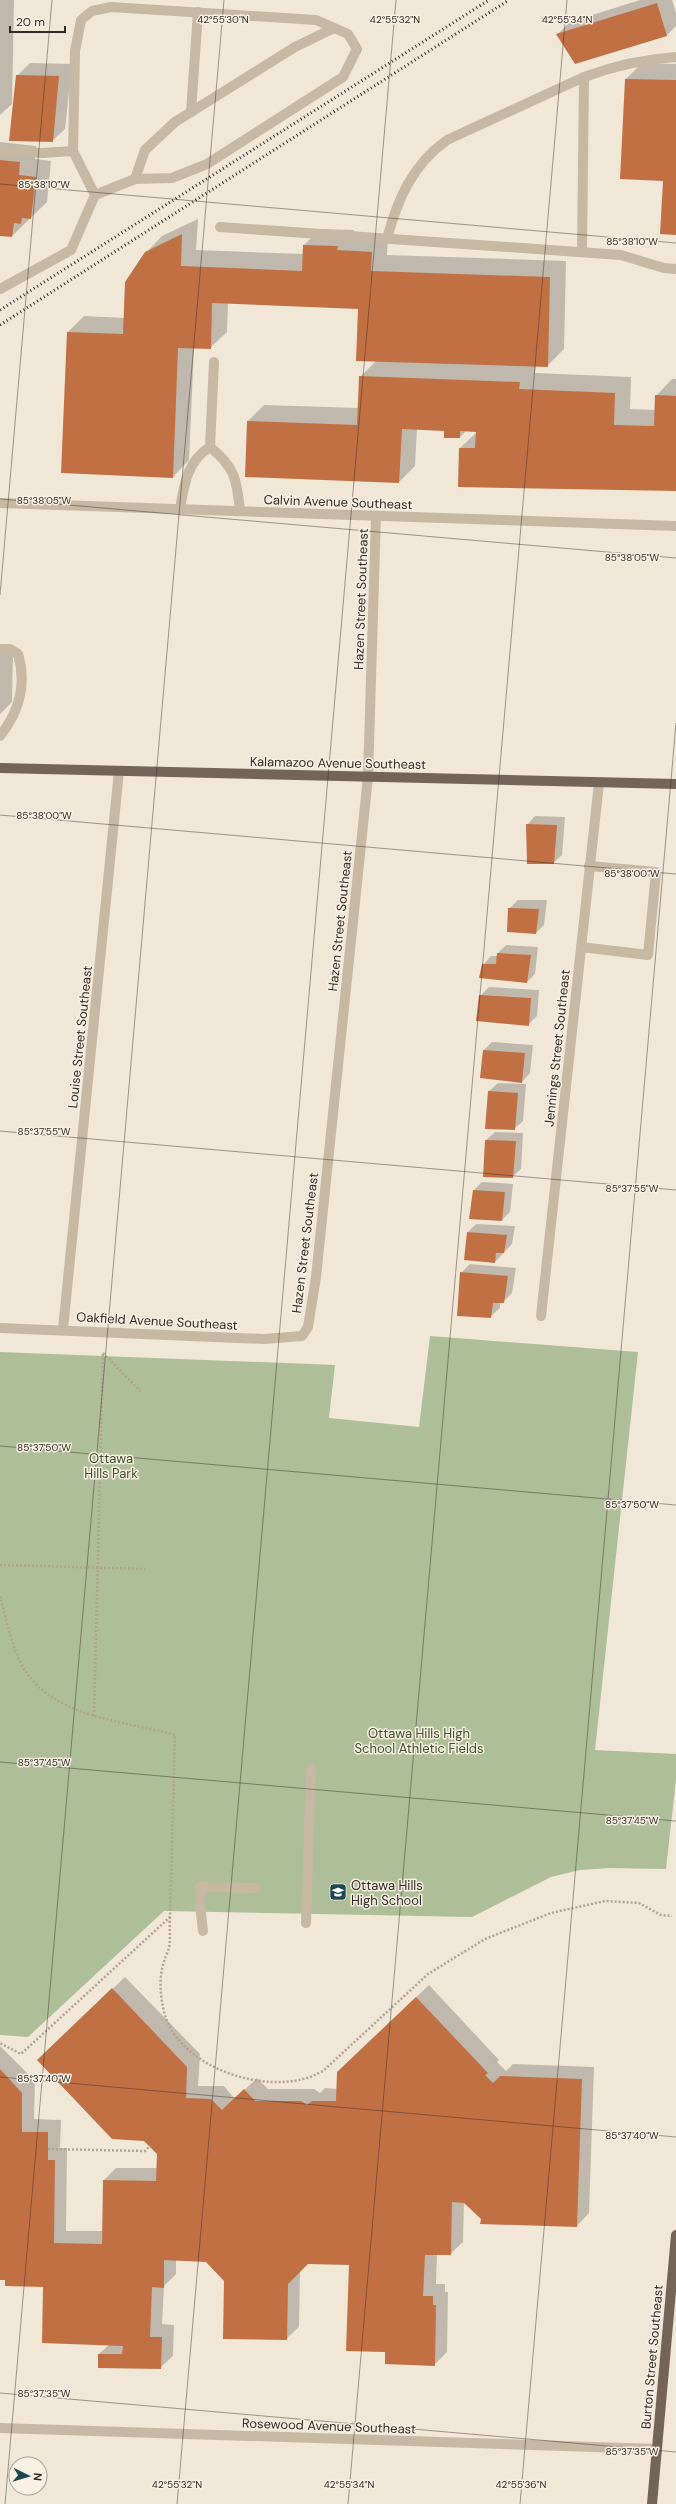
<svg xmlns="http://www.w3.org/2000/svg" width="676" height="2504" font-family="'DM Sans',sans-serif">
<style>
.green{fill:#adbe98}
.shadow{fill:#0003}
.building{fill:#c17044}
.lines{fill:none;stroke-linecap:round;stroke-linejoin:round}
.path{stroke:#b2a28f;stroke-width:2.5;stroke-dasharray:2 2;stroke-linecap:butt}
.minor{stroke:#c7b8a4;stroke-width:10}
.major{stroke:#746457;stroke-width:10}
.rail{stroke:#332b25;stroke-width:3;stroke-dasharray:1 3;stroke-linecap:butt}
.ticks{fill:none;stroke:#332b25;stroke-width:1;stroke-opacity:0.45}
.labels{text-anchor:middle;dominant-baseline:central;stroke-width:3;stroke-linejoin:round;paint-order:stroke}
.street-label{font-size:13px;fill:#332b25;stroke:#f8f1e3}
.park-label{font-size:13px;fill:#3e502a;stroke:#f8f1e3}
.poi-label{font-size:13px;fill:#332b25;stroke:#f8f1e3;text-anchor:start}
.ticks-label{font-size:10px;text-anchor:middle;fill:#332b25;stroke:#f8f1e3;stroke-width:3;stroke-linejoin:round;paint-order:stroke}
</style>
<rect width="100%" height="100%" fill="#f0e7d7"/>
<path class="green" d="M 430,1336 L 638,1352 L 595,1750 L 676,1754 L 676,1779 L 666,1869 L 609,1868 L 580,1870 L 551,1877 L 472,1917 L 164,1911 L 28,2037 L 0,2035 L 0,1352 L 335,1365 L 329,1418 L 419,1427 Z"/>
<g class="shadow">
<path d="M 0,0 L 14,0 L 12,104 L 0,115 Z"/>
<path d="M 640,0 L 672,0 L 676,13 L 676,26 L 666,36 L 558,34 L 570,22 Z"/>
<path d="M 30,63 L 72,64 L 65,129 L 52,141 L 17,76 Z"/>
<path d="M 642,63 L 676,64 L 676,234 L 664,180 L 626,79 Z"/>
<path d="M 0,142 L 36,146 L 35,159 L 51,161 L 47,202 L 12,236 L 0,235 Z"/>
<path d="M 198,219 L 196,250 L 304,254 L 304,245 L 320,229 L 354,230 L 353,234 L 388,236 L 387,255 L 566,261 L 564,349 L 547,366 L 536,365 L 535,373 L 631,377 L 630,409 L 655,410 L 656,396 L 672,379 L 676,379 L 676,490 L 460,448 L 478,431 L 466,431 L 460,437 L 445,430 L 417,429 L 415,466 L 399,482 L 246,476 L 248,421 L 264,405 L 359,408 L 360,377 L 376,361 L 359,308 L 228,303 L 227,332 L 210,348 L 194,348 L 189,460 L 173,477 L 68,332 L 84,316 L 125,318 L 146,253 L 162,236 Z"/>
<path d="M 0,652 L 13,652 L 12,702 L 0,714 Z"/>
<path d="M 535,816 L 565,817 L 562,855 L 553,863 L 527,825 Z"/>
<path d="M 518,900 L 547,900 L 544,925 L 536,933 L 509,909 Z"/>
<path d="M 506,945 L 538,947 L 535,974 L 527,982 L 483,965 L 491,956 L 498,956 L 498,953 Z"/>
<path d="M 489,987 L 539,990 L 537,1016 L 528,1025 L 480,996 Z"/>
<path d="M 492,1042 L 533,1045 L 530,1073 L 522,1082 L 484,1050 Z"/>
<path d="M 498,1083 L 526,1084 L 523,1121 L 514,1129 L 489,1091 Z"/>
<path d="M 495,1132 L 523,1133 L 521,1169 L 512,1177 L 486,1140 Z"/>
<path d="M 482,1182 L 513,1184 L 510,1212 L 502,1220 L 474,1190 Z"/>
<path d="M 476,1224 L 515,1226 L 512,1244 L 495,1262 L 465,1259 L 468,1232 Z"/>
<path d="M 470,1264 L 516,1268 L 512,1293 L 503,1302 L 500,1302 L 500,1308 L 491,1316 L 461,1273 Z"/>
<path d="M 125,1977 L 200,2054 L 198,2086 L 224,2086 L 235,2099 L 257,2078 L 268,2089 L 314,2089 L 320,2093 L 325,2088 L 337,2089 L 351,2060 L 429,1985 L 499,2060 L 497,2062 L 506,2071 L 513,2064 L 594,2067 L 589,2213 L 577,2226 L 482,2218 L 464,2201 L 463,2242 L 450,2254 L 437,2254 L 436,2284 L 445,2284 L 445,2292 L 448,2292 L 447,2352 L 434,2365 L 386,2351 L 350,2264 L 307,2263 L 300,2270 L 299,2327 L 286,2339 L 206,2261 L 176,2260 L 176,2274 L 164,2286 L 162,2324 L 174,2325 L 173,2356 L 160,2368 L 99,2354 L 109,2345 L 44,2286 L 0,2279 L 0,2046 L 35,2081 L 34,2119 L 61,2120 L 60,2148 L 67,2148 L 66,2231 L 103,2231 L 104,2180 L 116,2168 L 157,2168 L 158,2153 L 51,2048 Z"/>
</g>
<g class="building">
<path d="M 657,3 L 667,36 L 575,64 L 556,34 Z"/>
<path d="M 16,75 L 59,76 L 53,142 L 9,141 Z"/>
<path d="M 625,79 L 676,80 L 676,235 L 660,234 L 663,181 L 620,179 Z"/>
<path d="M 0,160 L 20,162 L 19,175 L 36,177 L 31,219 L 22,218 L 21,224 L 14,223 L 12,237 L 0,236 Z"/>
<path d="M 182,234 L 181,266 L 302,271 L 303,245 L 338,246 L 337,250 L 372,252 L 371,271 L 550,277 L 548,367 L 356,361 L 358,309 L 212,303 L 211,349 L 178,348 L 173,478 L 61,473 L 67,332 L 123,334 L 125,282 L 145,252 Z"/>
<path d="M 359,376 L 520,382 L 519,389 L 615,393 L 614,425 L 654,426 L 655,395 L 676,396 L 676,491 L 458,487 L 459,448 L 475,448 L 476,432 L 460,431 L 460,438 L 444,438 L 444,431 L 402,429 L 399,483 L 245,477 L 247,421 L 357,425 Z"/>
<path d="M 526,824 L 557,825 L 554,864 L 527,864 Z"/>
<path d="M 508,908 L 539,909 L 536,934 L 507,932 Z"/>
<path d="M 497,953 L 531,955 L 527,983 L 479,978 L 482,964 L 496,964 Z"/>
<path d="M 479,995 L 531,998 L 529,1026 L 476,1021 Z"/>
<path d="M 483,1050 L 525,1053 L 522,1083 L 480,1078 Z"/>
<path d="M 488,1091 L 518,1093 L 515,1130 L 485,1129 Z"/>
<path d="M 485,1140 L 516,1141 L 513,1178 L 483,1177 Z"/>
<path d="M 473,1190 L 505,1192 L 502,1221 L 469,1219 Z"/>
<path d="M 467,1232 L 507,1235 L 504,1253 L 496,1253 L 495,1263 L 464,1260 Z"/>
<path d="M 460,1272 L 508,1276 L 504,1303 L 493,1303 L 491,1318 L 457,1316 Z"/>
<path d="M 112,1988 L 187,2067 L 186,2098 L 211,2099 L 222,2110 L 244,2089 L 255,2101 L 301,2101 L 307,2105 L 312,2101 L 336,2101 L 337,2072 L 416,1997 L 488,2073 L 485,2075 L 493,2083 L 500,2076 L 582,2079 L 577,2227 L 480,2224 L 481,2219 L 464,2203 L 452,2202 L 451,2255 L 425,2255 L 423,2296 L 433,2296 L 433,2305 L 436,2305 L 435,2366 L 385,2364 L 385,2352 L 346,2351 L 349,2265 L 308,2264 L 288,2284 L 287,2340 L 223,2339 L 224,2281 L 206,2262 L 164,2260 L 164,2288 L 152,2287 L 150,2337 L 162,2337 L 161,2369 L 98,2368 L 98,2354 L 122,2354 L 123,2346 L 42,2343 L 43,2287 L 5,2286 L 5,2280 L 0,2280 L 0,2069 L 22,2093 L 22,2132 L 48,2132 L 48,2160 L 55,2160 L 54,2243 L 102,2244 L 103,2180 L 156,2181 L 157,2154 L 144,2141 L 112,2139 L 37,2060 Z"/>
</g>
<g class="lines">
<g class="path">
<path d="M 103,1353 L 142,1393"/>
<path d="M 0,1565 L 146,1569"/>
<path d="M 0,1596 C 5,1614 9,1634 16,1652 C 40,1718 118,1719 175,1735 L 170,1917 L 21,2054 L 0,2043"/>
<path d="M 94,1716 L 103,1353"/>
<path d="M 170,1917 C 169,1927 171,1938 169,1948 C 168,1952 165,1957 164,1962 C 159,1976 160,1992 163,2007 C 173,2063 253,2092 303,2079 C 310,2078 316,2074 323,2071 L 428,1974 L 485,1939 L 551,1913 L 605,1901 L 639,1903 L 661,1915 L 672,1916"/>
<path d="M 48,2149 L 145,2151 L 150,2146"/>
</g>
<g class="minor">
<path d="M 191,112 L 198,12"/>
<path d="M 0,151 L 42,153 L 73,151"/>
<path d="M 135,179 L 145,150 L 175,122 L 295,47 L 334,28"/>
<path d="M 220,227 L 621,255 L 664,268 L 676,269"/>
<path d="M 387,238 C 398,199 412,165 447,140 L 584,77"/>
<path d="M 582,252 L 584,77 C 614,66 644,59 676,57"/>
<path d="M 0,289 L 71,250 L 95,195 L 135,179 L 172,178 L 207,164 L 343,77 L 357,49 L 348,34 L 316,20 L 111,7 L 92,11 L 81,20 L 75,51 L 73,151 L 95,195"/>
<path d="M 210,447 L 214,362"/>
<path d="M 0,503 L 676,526"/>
<path d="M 180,509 C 184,485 187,461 210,447 C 235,467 237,480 240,511"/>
<path d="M 0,649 L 10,649 L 18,654 C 27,685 19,712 0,736"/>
<path d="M 581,947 L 648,955 L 656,872 L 589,866"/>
<path d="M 541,1316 L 599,783"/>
<path d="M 0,1328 L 264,1339 L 302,1336 L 308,1327 L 316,1277 L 368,777 L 376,516"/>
<path d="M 63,1329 L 119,771"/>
<path d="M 306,1923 L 311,1769"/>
<path d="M 203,1931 L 200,1905 L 200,1887 L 256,1888"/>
<path d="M 0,2428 L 657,2449"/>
</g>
<g class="major">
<path d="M 0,768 L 676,784"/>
<path d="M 652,2504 L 676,2235"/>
</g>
<g class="rail">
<path d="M 0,310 L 489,0"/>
<path d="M 0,325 L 509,0"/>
</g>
</g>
<path class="ticks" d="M 0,184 L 676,243M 0,499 L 676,558M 0,595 L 52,0M 0,815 L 676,874M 0,1131 L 676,1190M 0,1446 L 676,1505M 0,1762 L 676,1821M 0,2077 L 676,2137M 0,2393 L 676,2452M 5,2504 L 224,0M 177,2504 L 396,0M 348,2504 L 567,0M 520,2504 L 676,723"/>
<defs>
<symbol id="school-square" viewBox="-11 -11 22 22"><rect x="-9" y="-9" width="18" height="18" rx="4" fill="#1d4852" stroke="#f8f1e3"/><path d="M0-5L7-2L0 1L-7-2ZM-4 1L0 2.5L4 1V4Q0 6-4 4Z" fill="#fff"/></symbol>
</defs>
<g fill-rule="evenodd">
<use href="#school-square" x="328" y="1882" width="20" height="20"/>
</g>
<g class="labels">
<g class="street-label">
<text transform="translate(338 502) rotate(2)">Calvin Avenue Southeast</text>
<text transform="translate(361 599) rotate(-88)">Hazen Street Southeast</text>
<text transform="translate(338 763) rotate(1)">Kalamazoo Avenue Southeast</text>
<text transform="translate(340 921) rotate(-84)">Hazen Street Southeast</text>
<text transform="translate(80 1037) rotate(-84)">Louise Street Southeast</text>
<text transform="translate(557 1048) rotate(-84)">Jennings Street Southeast</text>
<text transform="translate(305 1243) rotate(-83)">Hazen Street Southeast</text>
<text transform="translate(157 1321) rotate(3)">Oakfield Avenue Southeast</text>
<text transform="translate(652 2357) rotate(-85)">Burton Street Southeast</text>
<text transform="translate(329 2426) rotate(2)">Rosewood Avenue Southeast</text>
</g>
<g class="park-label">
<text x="111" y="1458">Ottawa<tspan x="111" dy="15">Hills Park</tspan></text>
<text x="419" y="1733">Ottawa Hills High<tspan x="419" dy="15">School Athletic Fields</tspan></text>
</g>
<g class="poi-label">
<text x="351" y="1885">Ottawa Hills<tspan x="351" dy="15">High School</tspan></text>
</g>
</g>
<g class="ticks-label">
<text x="223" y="23">42°55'30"N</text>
<text x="395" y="23">42°55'32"N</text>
<text x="567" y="23">42°55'34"N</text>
<text x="44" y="188">85°38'10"W</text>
<text x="632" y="245">85°38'10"W</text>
<text x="44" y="504">85°38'05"W</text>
<text x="632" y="561">85°38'05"W</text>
<text x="44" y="819">85°38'00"W</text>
<text x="632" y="877">85°38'00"W</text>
<text x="44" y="1135">85°37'55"W</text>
<text x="632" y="1192">85°37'55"W</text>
<text x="44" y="1451">85°37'50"W</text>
<text x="632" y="1508">85°37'50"W</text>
<text x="44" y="1766">85°37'45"W</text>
<text x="632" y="1824">85°37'45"W</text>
<text x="44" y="2082">85°37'40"W</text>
<text x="632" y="2139">85°37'40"W</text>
<text x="44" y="2397">85°37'35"W</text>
<text x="632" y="2455">85°37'35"W</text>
<text x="177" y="2488">42°55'32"N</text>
<text x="349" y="2488">42°55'34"N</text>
<text x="521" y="2488">42°55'36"N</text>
</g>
<g transform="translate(28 2476) rotate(95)"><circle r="19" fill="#f8f1e3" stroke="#a9a297"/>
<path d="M0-3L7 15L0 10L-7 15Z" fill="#1d4852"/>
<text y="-6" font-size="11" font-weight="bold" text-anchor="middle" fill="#332b25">N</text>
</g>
<path d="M10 26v6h55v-6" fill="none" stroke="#332b25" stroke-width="2"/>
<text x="16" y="26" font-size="12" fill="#332b25" stroke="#f8f1e3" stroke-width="3" paint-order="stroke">20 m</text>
</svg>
